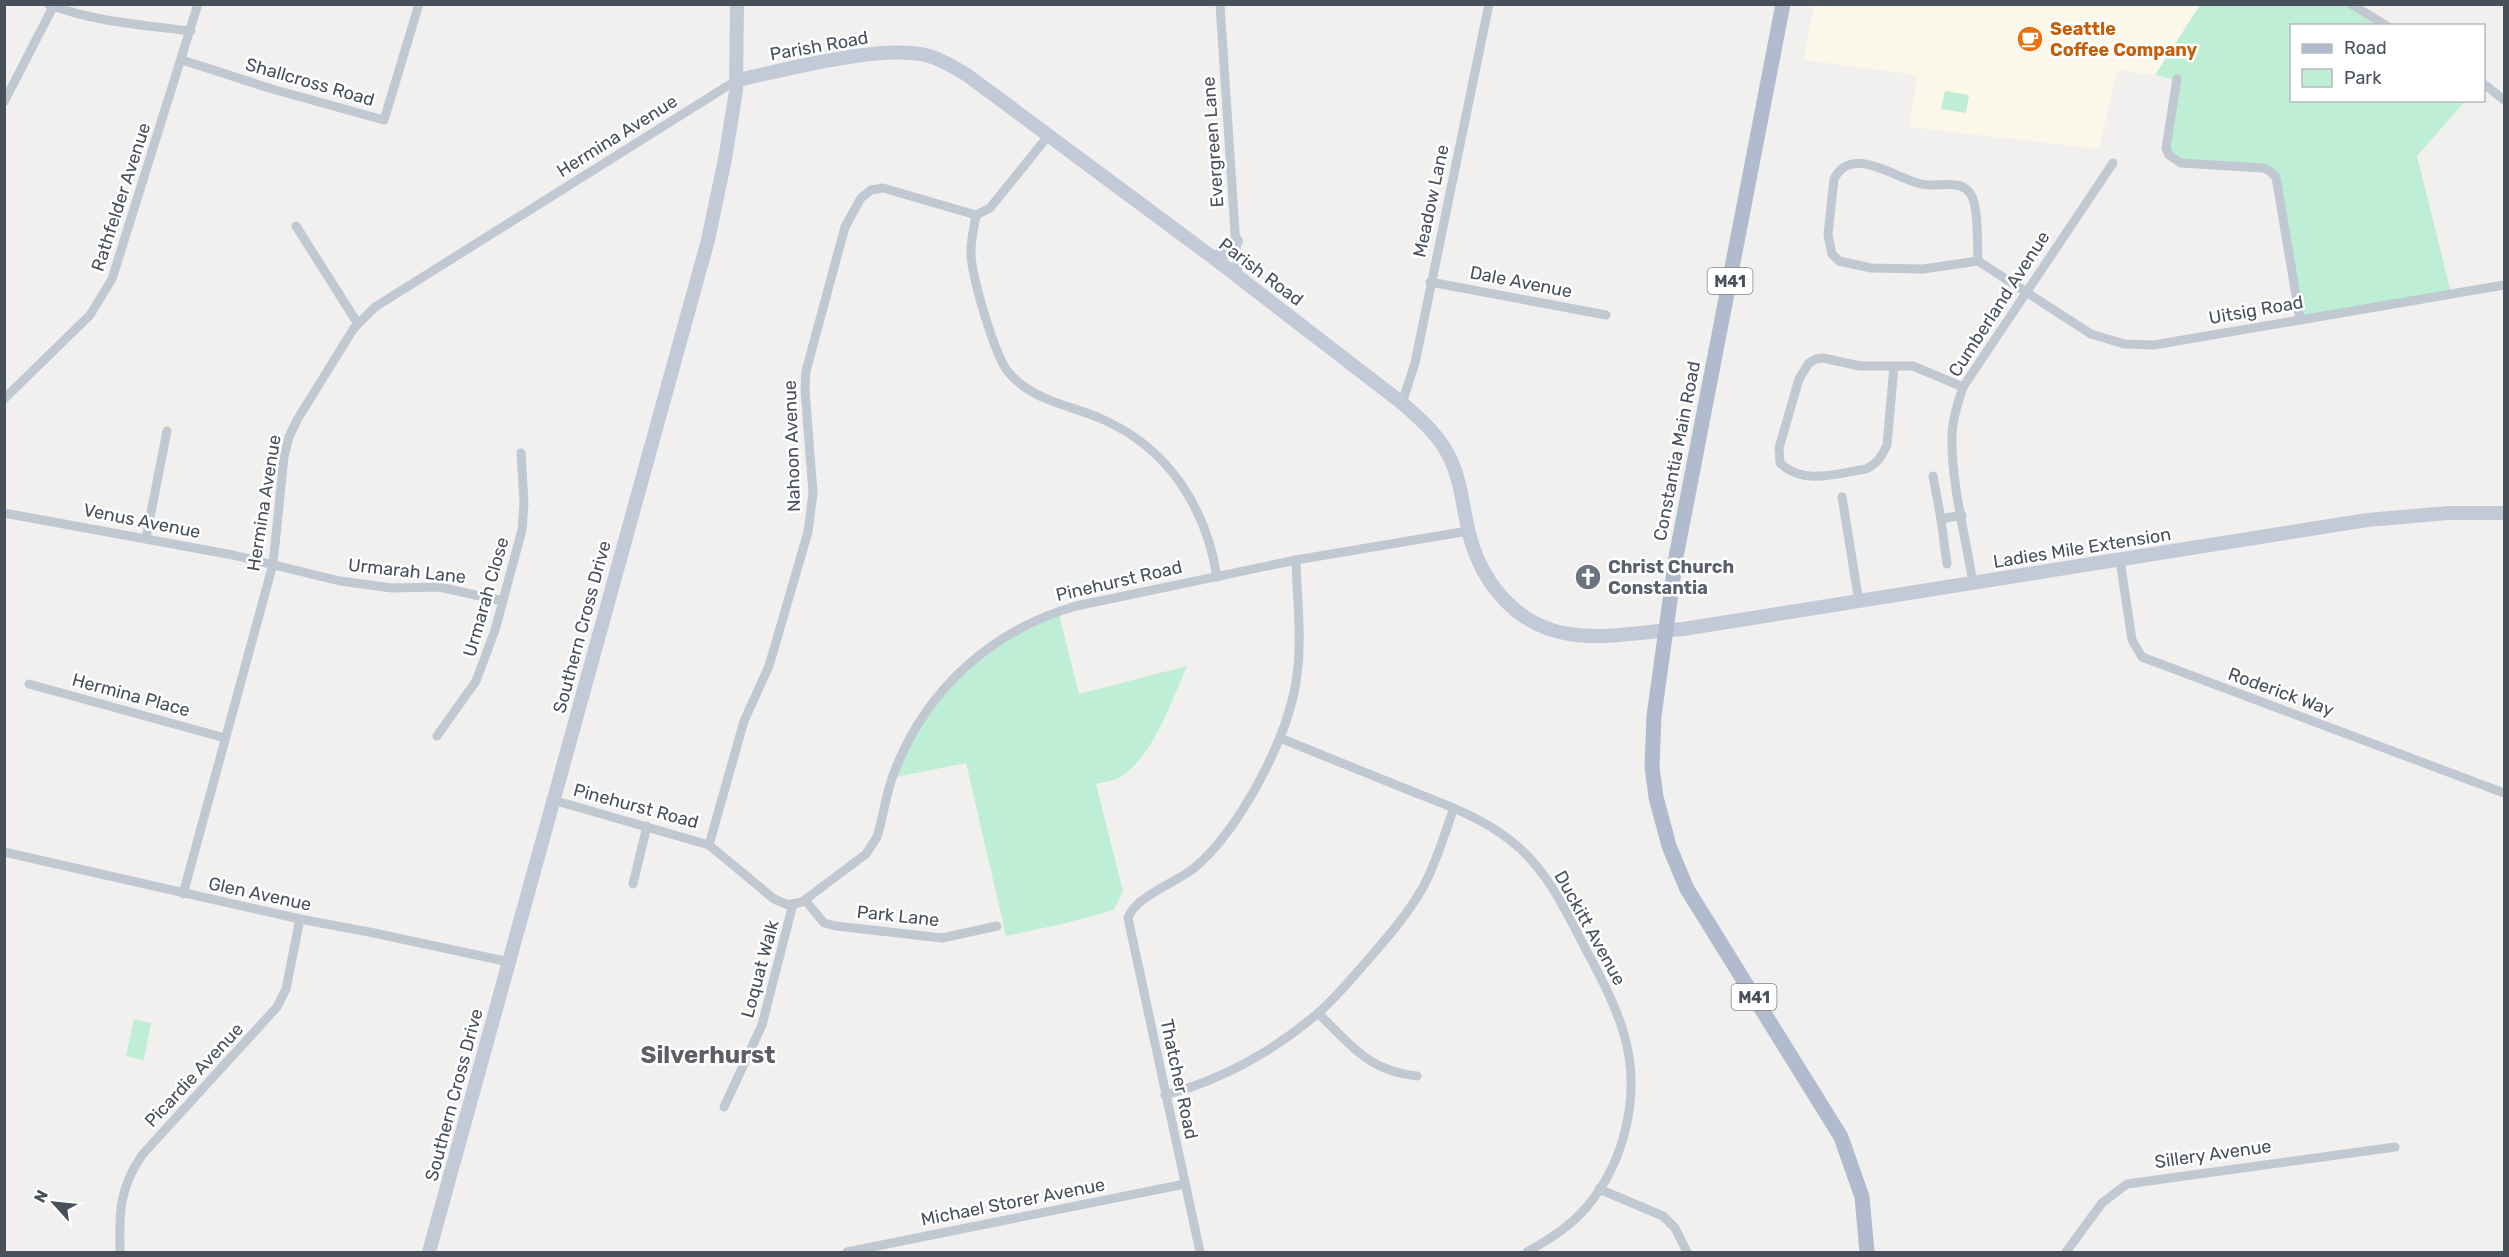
<svg xmlns="http://www.w3.org/2000/svg" width="2509" height="1257" font-family="Rubik,sans-serif">
<style>
.commercial{fill:#fbf8e9}
.green{fill:#bfeed6}
.lines{fill:none;stroke-linecap:round;stroke-linejoin:round}
.street{stroke:#c0c8d1;stroke-width:9}
.secondary{stroke:#c3cad7;stroke-width:14}
.primary{stroke:#b0bbcd;stroke-width:15}
.labels{text-anchor:middle;dominant-baseline:central;stroke-width:5;stroke-linejoin:round;paint-order:stroke}
.shield{fill:#fff;stroke:#7f848d;stroke-width:1.5}
.shield-label{font-size:16px;font-weight:bold;fill:#48505c}
.food-label{font-size:18px;font-weight:bold;fill:#c56008;stroke:#fff;text-anchor:start}
.street-label{font-size:18px;fill:#48505c;stroke:#fff}
.worship-label{font-size:18px;font-weight:bold;fill:#5b616d;stroke:#fff;text-anchor:start}
.district-label{font-size:24px;font-weight:bold;fill:#5c5f64;stroke:#fff}
</style>
<rect width="100%" height="100%" fill="#f2efef"/>
<path class="commercial" d="M 1814,5 L 2200,5 L 2155,75 L 2117,70 L 2099,149 L 1909,127 L 1917,75 L 1804,60 Z"/>
<g class="green">
<path d="M 2200,5 L 2355,5 L 2391,25 L 2292,26 L 2292,100 L 2465,101 L 2417,156 L 2451,293 L 2300,319 L 2273,173 L 2188,164 L 2169,155 L 2177,80 L 2155,75 Z"/>
<path d="M 1945,91 L 1969,95 L 1966,113 L 1941,109 Z"/>
<path d="M 1059,614 L 1079,694 L 1187,666 C 1172,700 1152,759 1119,778 C 1113,781 1103,782 1096,784 L 1123,891 L 1114,910 L 1062,924 L 1006,936 L 966,763 L 896,777 C 912,724 958,671 1004,641 C 1021,630 1041,623 1059,614 Z"/>
<path d="M 134,1019 L 151,1023 L 144,1060 L 126,1056 Z"/>
</g>
<g class="lines">
<g class="street">
<path d="M 48,4 C 94,22 143,25 191,31"/>
<path d="M 1220,4 L 1238,277"/>
<path d="M 2351,4 L 2387,26"/>
<path d="M 182,60 L 272,89 L 384,120 L 419,4"/>
<path d="M 2177,79 L 2166,148 L 2169,155 L 2181,163 L 2263,168 L 2268,170 L 2276,177 L 2300,319"/>
<path d="M 2484,84 L 2504,100"/>
<path d="M 4,102 L 53,7"/>
<path d="M 976,215 C 974,229 970,242 971,256 C 973,280 993,349 1006,369 C 1011,376 1019,383 1026,388 C 1048,403 1077,408 1102,419 C 1168,448 1206,507 1217,577"/>
<path d="M 976,215 L 990,208 L 1048,136"/>
<path d="M 296,226 L 358,324"/>
<path d="M 1978,261 C 1977,245 1979,205 1970,193 C 1959,178 1936,188 1921,184 C 1895,178 1851,144 1834,179 L 1828,235 L 1832,254 L 1839,261 L 1871,268 L 1923,269 L 1978,261 L 2091,334 L 2124,344 L 2154,345 L 2504,285"/>
<path d="M 1430,282 L 1606,315"/>
<path d="M 1894,366 L 1887,445 C 1882,456 1877,464 1866,469 C 1838,473 1803,486 1780,463 L 1779,448 L 1799,379 L 1809,363 L 1816,359 L 1823,358 L 1860,366 L 1913,366 L 1963,387"/>
<path d="M 4,399 L 90,315 L 112,279 L 198,4"/>
<path d="M 1402,403 L 1415,363 L 1489,4"/>
<path d="M 1933,476 L 1941,519 L 1962,515"/>
<path d="M 1842,497 L 1859,602"/>
<path d="M 4,513 L 233,555 L 340,581 L 392,588 L 439,587 L 503,601"/>
<path d="M 1941,519 L 1947,564"/>
<path d="M 146,538 L 167,431"/>
<path d="M 2120,560 L 2132,640 L 2142,657 L 2504,793"/>
<path d="M 1973,584 C 1966,538 1951,483 1952,437 C 1952,420 1958,403 1963,387 L 2113,163"/>
<path d="M 29,684 L 225,738"/>
<path d="M 437,736 L 476,681 L 495,630 L 522,530 L 524,503 L 521,453"/>
<path d="M 1280,738 C 1322,755 1364,772 1406,789 C 1443,804 1480,816 1511,841 C 1545,867 1564,907 1583,944 C 1598,972 1614,1001 1623,1031 C 1642,1091 1626,1162 1585,1209 C 1568,1228 1548,1240 1527,1252"/>
<path d="M 553,800 L 709,845 L 774,899 L 788,905 L 802,902 L 866,854 L 877,837 C 884,815 886,791 895,770 C 927,689 992,630 1076,606 L 1296,560 L 1468,531"/>
<path d="M 709,845 L 744,721 L 769,666 L 808,532 L 813,493 L 805,390 L 806,371 L 845,227 L 861,198 L 871,190 L 883,188 L 976,215"/>
<path d="M 4,852 L 300,919 L 374,933 L 509,962"/>
<path d="M 633,884 L 647,826"/>
<path d="M 183,894 L 273,564 L 284,457 L 289,437 L 297,420 L 354,328 L 375,307 L 737,80"/>
<path d="M 805,900 L 824,923 L 836,926 L 942,938 L 997,926"/>
<path d="M 1318,1013 C 1351,1045 1368,1071 1417,1076"/>
<path d="M 1165,1095 C 1221,1080 1272,1052 1317,1014 C 1335,999 1351,979 1367,961 C 1387,938 1407,915 1422,889 C 1436,864 1444,835 1454,808"/>
<path d="M 724,1107 L 762,1025 L 793,904"/>
<path d="M 1599,1189 L 1663,1216 L 1675,1228 L 1687,1252"/>
<path d="M 120,1252 C 119,1213 119,1189 142,1155 L 277,1007 L 286,989 L 300,919"/>
<path d="M 847,1252 L 1185,1184"/>
<path d="M 1200,1252 L 1128,918 C 1136,896 1175,883 1193,869 C 1240,830 1290,735 1297,675 C 1302,638 1297,598 1296,560"/>
<path d="M 2066,1252 L 2102,1203 L 2127,1184 L 2395,1147"/>
</g>
<g class="secondary">
<path d="M 737,80 C 786,70 883,43 929,56 C 943,60 955,68 967,75 L 1215,259 L 1402,403 C 1420,419 1439,435 1450,458 C 1461,481 1463,508 1469,533 C 1481,582 1516,626 1569,634 C 1606,640 1646,631 1683,629 L 2367,520 L 2448,513 L 2504,513"/>
<path d="M 1215,259 L 1230,249 L 1236,241"/>
<path d="M 429,1252 L 708,240 L 725,159 L 736,91 L 737,4"/>
</g>
<path class="primary" d="M 1783,4 L 1676,557 L 1654,716 L 1652,767 L 1656,797 L 1669,846 L 1687,889 L 1841,1137 L 1862,1197 L 1867,1252"/>
</g>
<defs>
<symbol id="cafe-disc" viewBox="-11 -11 22 22"><circle r="9.5" fill="#e8710a" stroke="#fff"/><path d="M-5.5-4.5H6V0H3Q3 3.5 0 3.5H-2.5Q-5.5 3.5-5.5 0ZM3-3.2v2h1.7v-2ZM-6 4.5H4V6H-6Z" fill="#fff"/></symbol>
<symbol id="church-disc" viewBox="-11 -11 22 22"><circle r="9.5" fill="#6b7280" stroke="#fff"/><path d="M-1.2-6h2.4v3.5h3.3v2.4h-3.3V6h-2.4V-.1h-3.3v-2.4h3.3Z" fill="#fff"/></symbol>
</defs>
<g fill-rule="evenodd">
<use href="#cafe-disc" x="2015" y="24" width="30" height="30"/>
<use href="#church-disc" x="1573" y="562" width="30" height="30"/>
</g>
<g class="labels">
<g class="shield">
<rect x="1707.5" y="268" width="45" height="26" rx="4.5"/>
<rect x="1731.5" y="984" width="45" height="26" rx="4.5"/>
</g>
<g class="shield-label">
<text x="1730" y="281">M41</text>
<text x="1754" y="997">M41</text>
</g>
<g class="food-label">
<text x="2050" y="29">Seattle<tspan x="2050" dy="21">Coffee Company</tspan></text>
</g>
<g class="street-label">
<text transform="translate(819 46) rotate(-10)">Parish Road</text>
<text transform="translate(310 82) rotate(16)">Shallcross Road</text>
<text transform="translate(617 136) rotate(-32)">Hermina Avenue</text>
<text transform="translate(1213 142) rotate(-94)">Evergreen Lane</text>
<text transform="translate(121 197) rotate(-72)">Rathfelder Avenue</text>
<text transform="translate(1431 201) rotate(-78)">Meadow Lane</text>
<text transform="translate(1261 272) rotate(37)">Parish Road</text>
<text transform="translate(1521 282) rotate(11)">Dale Avenue</text>
<text transform="translate(1999 304) rotate(-57)">Cumberland Avenue</text>
<text transform="translate(2256 310) rotate(-10)">Uitsig Road</text>
<text transform="translate(792 446) rotate(-92)">Nahoon Avenue</text>
<text transform="translate(1677 451) rotate(-79)">Constantia Main Road</text>
<text transform="translate(264 503) rotate(-81)">Hermina Avenue</text>
<text transform="translate(142 521) rotate(11)">Venus Avenue</text>
<text transform="translate(2082 548) rotate(-9)">Ladies Mile Extension</text>
<text transform="translate(407 571) rotate(6)">Urmarah Lane</text>
<text transform="translate(1119 581) rotate(-13)">Pinehurst Road</text>
<text transform="translate(486 597) rotate(-74)">Urmarah Close</text>
<text transform="translate(582 627) rotate(-75)">Southern Cross Drive</text>
<text transform="translate(2281 692) rotate(20)">Roderick Way</text>
<text transform="translate(131 695) rotate(15)">Hermina Place</text>
<text transform="translate(636 806) rotate(15)">Pinehurst Road</text>
<text transform="translate(260 894) rotate(12)">Glen Avenue</text>
<text transform="translate(898 916) rotate(6)">Park Lane</text>
<text transform="translate(1590 928) rotate(61)">Duckitt Avenue</text>
<text transform="translate(760 969) rotate(-75)">Loquat Walk</text>
<text transform="translate(194 1075) rotate(-47)">Picardie Avenue</text>
<text transform="translate(1179 1079) rotate(78)">Thatcher Road</text>
<text transform="translate(454 1095) rotate(-75)">Southern Cross Drive</text>
<text transform="translate(2213 1154) rotate(-8)">Sillery Avenue</text>
<text transform="translate(1013 1202) rotate(-11)">Michael Storer Avenue</text>
</g>
<g class="worship-label">
<text x="1608" y="567">Christ Church<tspan x="1608" dy="21">Constantia</tspan></text>
</g>
<g class="district-label">
<text x="708" y="1055">Silverhurst</text>
</g>
</g>
<rect width="2509" height="1257" fill="none" stroke="#48505c" stroke-width="12"/>
<rect x="2290" y="24" width="195" height="78" fill="#ffffff" stroke="#b6b9be" stroke-width="1.5"/>
<rect x="2302" y="44" width="30" height="9" fill="#b0bbcd" stroke="#b6b9be" stroke-width="1.5"/>
<text x="2344" y="54" font-size="18" fill="#48505c">Road</text>
<rect x="2302" y="69" width="30" height="18" fill="#bfeed6" stroke="#b6b9be" stroke-width="1.5"/>
<text x="2344" y="84" font-size="18" fill="#48505c">Park</text>
<g transform="translate(54 1203) rotate(297)" stroke="#ffffff" stroke-width="4.5" paint-order="stroke">
<path d="M0-4.5L10 22L0 15L-10 22Z" fill="#48505c"/>
<text y="-9" font-size="16" font-weight="bold" text-anchor="middle" fill="#48505c">N</text>
</g>
</svg>
